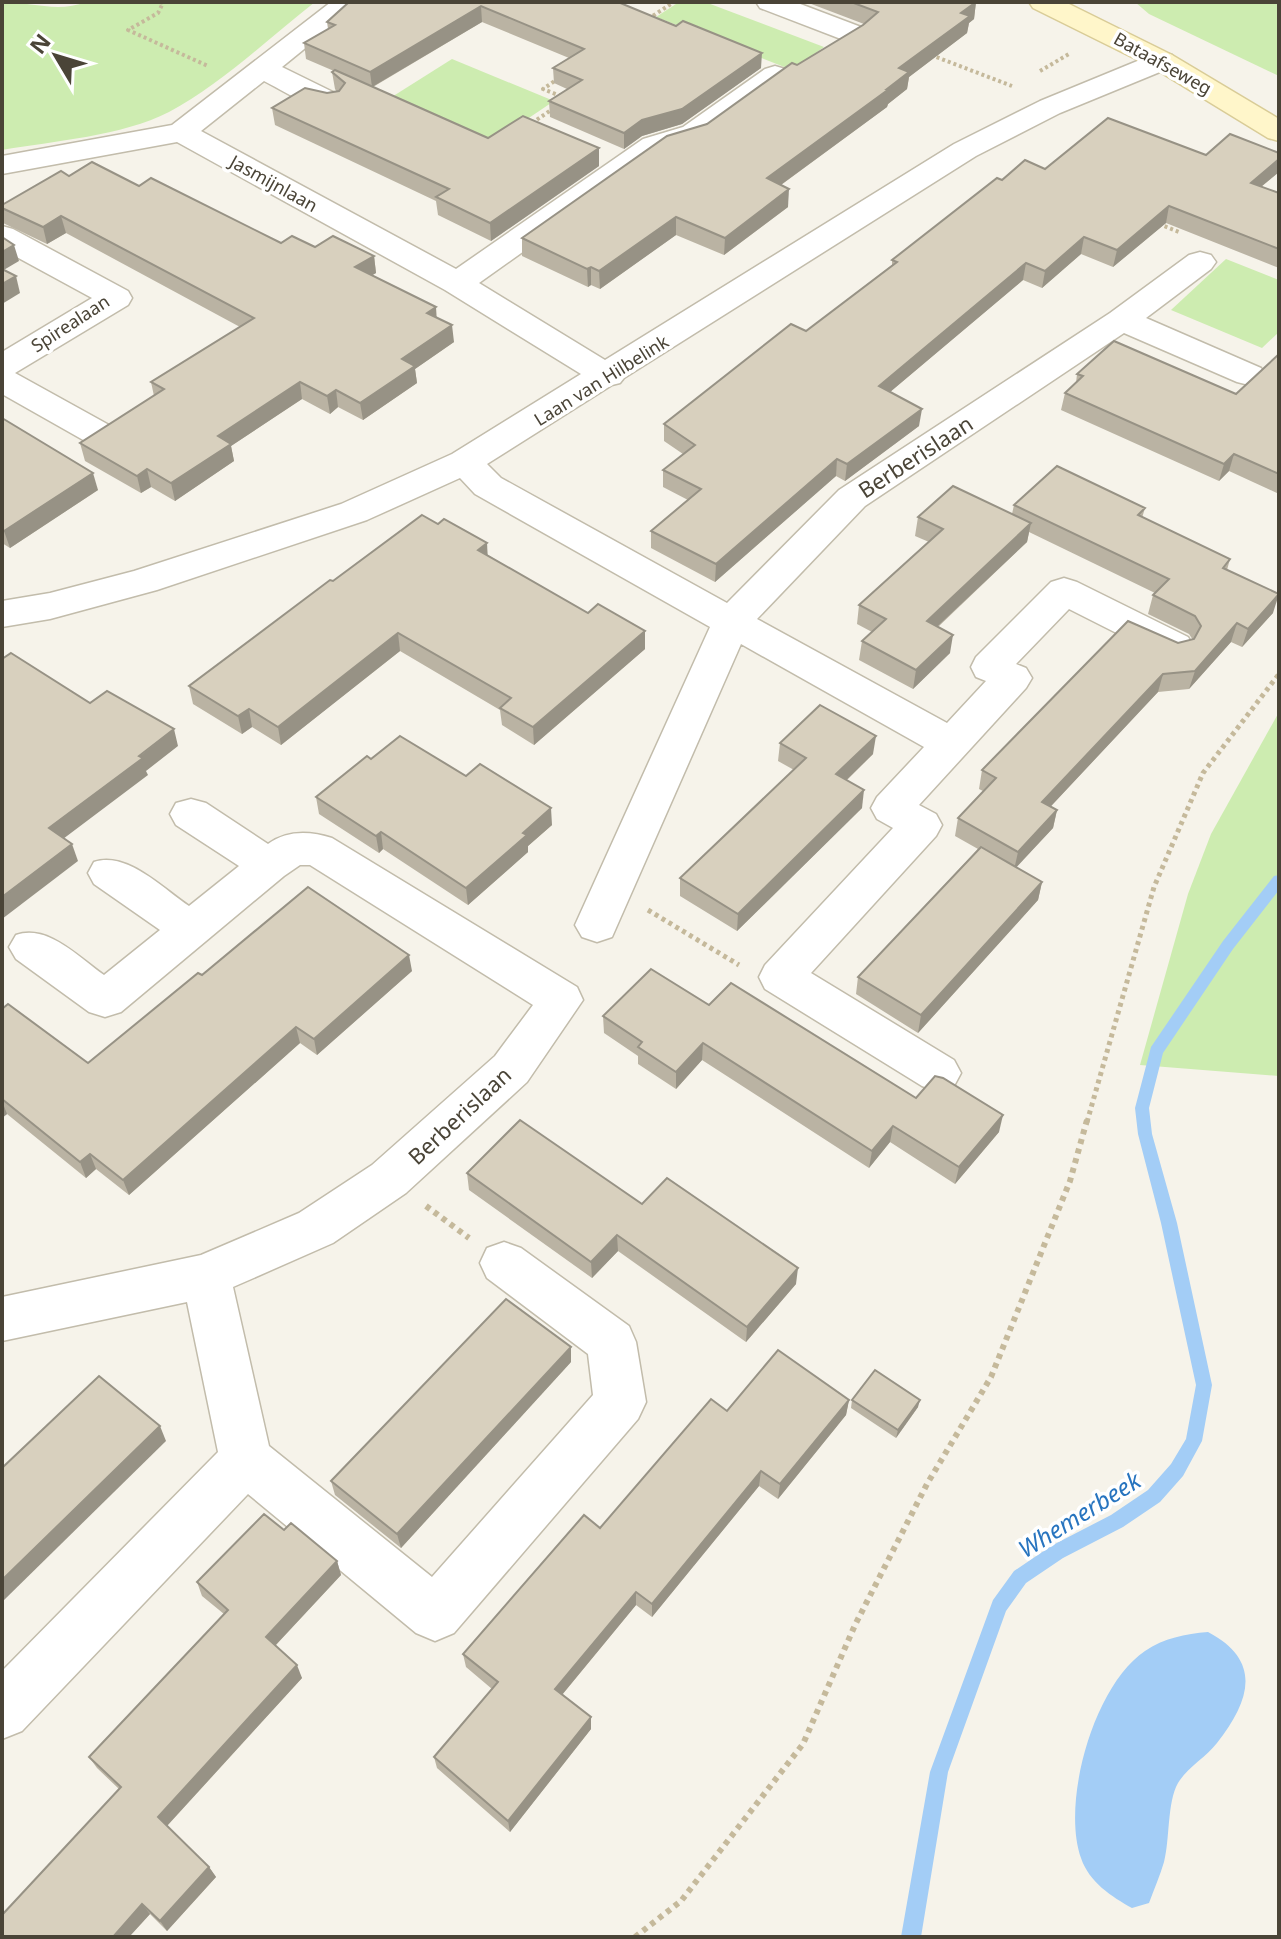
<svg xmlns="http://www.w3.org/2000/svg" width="1281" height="1939" font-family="'Noto Sans',sans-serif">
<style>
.green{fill:#cdecb0}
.water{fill:#a3cdf6}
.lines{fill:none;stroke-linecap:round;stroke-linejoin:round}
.stream{fill:#a3cdf6;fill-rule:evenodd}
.minor-casing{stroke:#c2bcab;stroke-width:3}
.secondary-casing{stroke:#d9cc97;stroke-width:3}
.path-far2{stroke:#c5b99b;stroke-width:4;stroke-dasharray:3 3;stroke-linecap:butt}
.path-far1{stroke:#c5b99b;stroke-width:5;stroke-dasharray:4 4;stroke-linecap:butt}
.path{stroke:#c5b99b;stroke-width:6;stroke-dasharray:5 5;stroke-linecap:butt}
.minor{fill:#fff;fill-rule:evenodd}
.secondary{fill:#fff6ca;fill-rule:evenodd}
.wall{fill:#bab3a3}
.shaded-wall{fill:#979285}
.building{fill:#d8d0be;stroke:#979285;stroke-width:2}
.labels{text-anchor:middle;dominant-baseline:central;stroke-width:7;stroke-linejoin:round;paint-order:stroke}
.far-street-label{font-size:18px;fill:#4a4437;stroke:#fff}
.street-label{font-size:22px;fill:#4a4437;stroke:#fff}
.water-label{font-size:24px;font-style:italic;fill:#2774bf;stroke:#fff}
</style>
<rect width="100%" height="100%" fill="#f6f3ea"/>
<g class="green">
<path d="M 2,2 C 31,2 58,13 86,2 L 315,2 C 269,38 220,85 169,112 C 122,136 54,141 2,150 Z"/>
<path d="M 679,2 L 705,2 L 824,47 L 792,70 L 656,17 Z"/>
<path d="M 1135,2 L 1279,2 L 1279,76 L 1149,14 Z"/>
<path d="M 452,59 L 554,101 L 490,144 L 387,100 Z"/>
<path d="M 1226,259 L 1279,280 L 1279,332 L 1262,348 L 1171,310 Z"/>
<path d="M 1279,712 L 1279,1076 L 1140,1065 L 1188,894 L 1211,834 Z"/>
</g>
<path class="water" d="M 1208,1632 C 1263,1661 1250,1701 1217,1743 C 1206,1757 1187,1768 1178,1783 C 1167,1802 1170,1840 1164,1862 C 1160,1876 1154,1889 1149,1903 L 1132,1908 C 1112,1897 1089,1882 1081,1858 C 1061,1802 1094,1685 1145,1651 C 1164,1638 1185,1634 1208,1632 Z"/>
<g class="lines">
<path class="stream" d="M 1279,875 L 1279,890 L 1233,949 L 1163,1053 L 1149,1108 L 1152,1134 L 1177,1223 L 1212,1385 L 1202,1441 L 1183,1476 L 1160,1502 L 1123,1527 L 1063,1558 L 1026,1583 L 1006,1611 L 948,1772 L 921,1937 L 901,1937 L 930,1772 L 993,1600 L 1014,1571 L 1051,1546 L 1111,1515 L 1148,1490 L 1171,1464 L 1186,1439 L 1196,1385 L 1161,1223 L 1138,1134 L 1135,1108 L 1151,1047 L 1223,941 L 1274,876 Z"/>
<defs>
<g id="minor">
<path d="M 331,2 L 362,2 L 282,67 L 339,95 L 344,101 L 339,107 C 315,113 286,92 264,81 L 201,131 L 456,269 L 643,139 L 683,127 L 765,69 L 775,66 L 785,69 L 790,75 L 785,81 L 705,139 L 665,151 L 479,283 L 605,360 L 954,144 L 1040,101 L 1152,55 L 1162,52 L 1172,55 L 1176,61 L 1172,67 L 1060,113 L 976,156 L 624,378 L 620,383 L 612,385 L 487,464 L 501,478 L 727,603 L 839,490 L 1110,313 L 1189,255 L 1200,252 L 1211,255 L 1216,262 L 1211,269 L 1146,318 L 1261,368 L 1266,375 L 1261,382 L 1249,385 L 1237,382 L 1124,333 L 865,506 L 757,619 L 947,723 L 986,681 L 976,677 L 971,667 L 976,657 L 1051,582 L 1064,578 L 1077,582 L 1188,637 L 1193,646 L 1188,655 L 1174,659 L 1160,655 L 1069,609 L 1016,664 L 1026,668 L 1032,678 L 1026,688 L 919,805 L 936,814 L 942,825 L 936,836 L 811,973 L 954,1060 L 961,1073 L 954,1086 L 938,1092 L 922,1086 L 765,989 L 759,977 L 765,965 L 893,828 L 877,819 L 871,808 L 877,797 L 924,747 L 741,644 L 612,937 L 597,942 L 582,937 L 575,925 L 710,627 L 475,494 L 460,478 L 367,520 L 157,590 L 50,619 L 2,627 L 2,601 L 50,593 L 134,571 L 341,504 L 452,454 L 581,374 L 445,290 L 177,142 L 2,174 L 2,156 L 172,125 Z"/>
<path d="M 756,2 L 795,2 L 861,27 L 865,33 L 861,39 L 851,42 L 841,39 L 760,8 Z"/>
<path d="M 2,226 L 13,229 L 128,291 L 132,298 L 128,305 L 15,373 L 109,425 L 115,433 L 109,441 L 97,444 L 85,441 L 2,394 L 2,352 L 92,298 L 2,249 Z"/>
<path d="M 191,799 L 206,803 L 268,844 C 287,830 310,831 332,838 L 577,987 L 583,1000 L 527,1082 L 406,1193 L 333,1243 L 233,1287 L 269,1446 L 432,1577 L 593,1395 L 588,1354 L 487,1278 L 480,1263 L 487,1248 L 504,1242 L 521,1248 L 629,1326 L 636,1342 L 646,1402 L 638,1419 L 454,1633 L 435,1641 L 416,1633 L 248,1494 L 22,1731 L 2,1739 L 2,1671 L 218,1452 L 187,1302 L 2,1341 L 2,1297 L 201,1255 L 299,1213 L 372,1165 L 495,1056 L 533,1005 L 310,865 L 300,865 L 284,876 L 121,1012 L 105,1017 L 89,1012 L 16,959 L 9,947 L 16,935 C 48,924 78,957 104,975 L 160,930 L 94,884 L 88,873 L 94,862 C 127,851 162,888 189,906 L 239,866 L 176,825 L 170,814 L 176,803 Z"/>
</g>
<path id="secondary" d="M 1029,2 L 1065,2 L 1172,55 L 1279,119 L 1279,141 L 1268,138 L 1152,67 L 1033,8 Z"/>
</defs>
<use href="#minor" class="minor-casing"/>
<use href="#secondary" class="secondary-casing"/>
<g class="path-far2">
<path d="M 160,2 L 163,3 L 158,13 L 128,30 L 208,66"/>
<path d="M 648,19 L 674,2"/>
<path d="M 931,55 L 1012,86"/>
<path d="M 1040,71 L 1069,54"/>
<path d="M 559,78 L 543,89 L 563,97"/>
<path d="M 532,123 L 554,108"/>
<path d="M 1159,224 L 1179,232"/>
</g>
<g class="path-far1">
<path d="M 648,910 L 739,965"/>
<path d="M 1087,1122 L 1154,887 L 1203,773 L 1279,674"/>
</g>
<g class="path">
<path d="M 426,1206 L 469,1238"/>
<path d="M 635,1937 L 681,1901 L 803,1744 L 855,1625 L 927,1484 L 991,1377 L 1070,1181 L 1087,1120"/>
</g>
<use href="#minor" class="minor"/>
<use href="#secondary" class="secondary"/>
</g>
<g class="wall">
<path d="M 349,2 L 618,2 L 761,68 L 682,124 L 642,136 L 624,149 L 550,117 L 549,101 L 567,89 L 554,83 L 553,68 L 569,58 L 482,22 L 373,87 L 488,138 L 599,166 L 491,241 L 438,215 L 436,201 L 275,125 L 272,108 L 337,92 L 335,89 L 332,72 L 334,71 L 306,59 L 304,43 L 328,29 L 327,22 Z"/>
<path d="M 806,2 L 976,2 L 974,19 L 969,23 L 967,33 L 909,77 L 907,89 L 888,104 L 887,107 L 781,185 L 788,207 L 724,255 L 676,235 L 600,289 L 591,285 L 588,287 L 522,256 L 522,238 L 707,124 L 797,65 L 864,24 Z"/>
<path d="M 1279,153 L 1279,172 L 1261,187 L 1279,193 L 1279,268 L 1166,223 L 1113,267 L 1081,254 L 1042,288 L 1023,280 L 890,392 L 919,426 L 845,481 L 836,476 L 715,582 L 651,548 L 651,531 L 688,500 L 663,487 L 663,470 L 683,454 L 664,441 L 664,424 L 806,331 L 892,265 L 892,260 L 1002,180 L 1045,169 L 1206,155 Z"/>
<path d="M 69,176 L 139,186 L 281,243 L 374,256 L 376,273 L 372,275 L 437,317 L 454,342 L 415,369 L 417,383 L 363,420 L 338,407 L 330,414 L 302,399 L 231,446 L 234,461 L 175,501 L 151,487 L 141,493 L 85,461 L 80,443 L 154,396 L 151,382 L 240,327 L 66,233 L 47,244 L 3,223 L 2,218 L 2,205 Z"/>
<path d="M 1279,354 L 1279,494 L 1229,471 L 1219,481 L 1061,410 L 1065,393 L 1076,383 L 1077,374 L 1236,394 Z"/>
<path d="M 2,418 L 98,490 L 10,548 L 2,543 Z"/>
<path d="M 1014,505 L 1145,508 L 1142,518 L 1230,559 L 1227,570 L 1273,613 L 1242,647 L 1231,642 L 1189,689 L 1158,692 L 1051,806 L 1057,810 L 1053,828 L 1016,867 L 1042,882 L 1038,900 L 918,1033 L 856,994 L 858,977 L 978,849 L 955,836 L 958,818 L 983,791 L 979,789 L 982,770 L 1178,643 L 1193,640 L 1189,634 L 1148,614 L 1153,595 L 1155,593 L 1029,532 L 1027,542 L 938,627 L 950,653 L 913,689 L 859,660 L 862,641 L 872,632 L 857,624 L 859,605 L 929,542 L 915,536 L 918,517 L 1012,514 Z"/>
<path d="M 488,555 L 645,649 L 534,745 L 502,725 L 500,710 L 400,651 L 281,745 L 252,727 L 242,734 L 193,704 L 189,686 L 333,581 Z"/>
<path d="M 780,743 L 873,754 L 847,780 L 862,808 L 737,931 L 680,896 L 680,878 L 794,770 L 778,761 Z"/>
<path d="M 371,759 L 466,776 L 552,825 L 528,846 L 528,852 L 468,905 L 383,849 L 379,853 L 319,814 L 316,797 Z"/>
<path d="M 412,971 L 317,1055 L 300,1043 L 129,1195 L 96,1169 L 86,1178 L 7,1114 L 2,1118 L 2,1009 L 88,1063 L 202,975 Z"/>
<path d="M 709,1005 L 916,1098 L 999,1132 L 955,1184 L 890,1142 L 869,1168 L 702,1060 L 676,1089 L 638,1064 L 638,1056 L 604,1033 L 603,1016 Z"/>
<path d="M 467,1173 L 642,1204 L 796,1284 L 746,1342 L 618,1251 L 592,1278 L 469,1190 Z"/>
<path d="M 571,1362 L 401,1548 L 335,1495 L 331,1481 Z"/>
<path d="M 849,1400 L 846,1415 L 778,1499 L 759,1486 L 652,1617 L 636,1605 L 562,1695 L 591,1717 L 591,1729 L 510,1832 L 437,1768 L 434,1757 L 492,1689 L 466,1667 L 463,1654 L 727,1411 Z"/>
<path d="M 852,1400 L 918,1407 L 896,1438 L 851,1408 Z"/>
<path d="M 284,1530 L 337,1561 L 341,1575 L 275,1646 L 302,1678 L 167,1826 L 209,1867 L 216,1877 L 167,1931 L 150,1914 L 129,1937 L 119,1789 L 97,1768 L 89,1757 L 224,1614 L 202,1596 L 197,1582 Z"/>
</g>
<g class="shaded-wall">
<path d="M 976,2 L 974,19 L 969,23 L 967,33 L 909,77 L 907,89 L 888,104 L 887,107 L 767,195 L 767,178 L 887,89 L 899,68 L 961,13 Z"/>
<path d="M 481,6 L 482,22 L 372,87 L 370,72 Z"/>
<path d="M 762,53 L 761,68 L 682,124 L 642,136 L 624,149 L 624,133 L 642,120 Z"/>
<path d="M 599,148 L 599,166 L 491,241 L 490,223 Z"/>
<path d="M 1279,159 L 1279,172 L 1246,199 L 1251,183 Z"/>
<path d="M 789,189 L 788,207 L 724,255 L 725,238 Z"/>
<path d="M 1169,206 L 1166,223 L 1113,267 L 1117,250 Z"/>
<path d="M 61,216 L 66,233 L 47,244 L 43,227 Z"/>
<path d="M 676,217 L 676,235 L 600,289 L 599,271 Z"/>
<path d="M 1084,237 L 1081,254 L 1042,288 L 1045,271 Z"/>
<path d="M 14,245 L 19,261 L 2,271 L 2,252 Z"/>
<path d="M 374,256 L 376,273 L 357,284 L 355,267 Z"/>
<path d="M 1026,263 L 1023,280 L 877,403 L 879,386 Z"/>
<path d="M 591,267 L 591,285 L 588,287 L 587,269 Z"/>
<path d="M 16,276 L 20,293 L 2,304 L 2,284 Z"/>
<path d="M 436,307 L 437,324 L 427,313 Z"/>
<path d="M 452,325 L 454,342 L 415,369 L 417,383 L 363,420 L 360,403 L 402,359 Z"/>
<path d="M 300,382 L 302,399 L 231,446 L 234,461 L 175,501 L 171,483 L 218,436 Z"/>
<path d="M 336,390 L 338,407 L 330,414 L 327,396 Z"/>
<path d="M 922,409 L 919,426 L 845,481 L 847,464 Z"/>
<path d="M 1234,454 L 1229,471 L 1219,481 L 1224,464 Z"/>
<path d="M 837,459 L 836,476 L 715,582 L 716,564 Z"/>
<path d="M 147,469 L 151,487 L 141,493 L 137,476 Z"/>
<path d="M 93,473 L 98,490 L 10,548 L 4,531 Z"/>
<path d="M 1031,523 L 1027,542 L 924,639 L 927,621 Z"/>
<path d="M 487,543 L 488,561 L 478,550 Z"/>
<path d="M 1279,594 L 1273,613 L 1242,647 L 1248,629 Z"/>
<path d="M 1237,623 L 1231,642 L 1189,689 L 1195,671 Z"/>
<path d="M 645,631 L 645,649 L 534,745 L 533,727 Z"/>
<path d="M 398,633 L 400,651 L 281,745 L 278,727 Z"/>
<path d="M 953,635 L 950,653 L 913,689 L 916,670 Z"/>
<path d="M 1163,674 L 1158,692 L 1038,820 L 1042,802 Z"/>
<path d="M 249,709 L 252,727 L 242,734 L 238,716 Z"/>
<path d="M 174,729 L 178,746 L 146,771 L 148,775 L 55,845 L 49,828 Z"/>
<path d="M 876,736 L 873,754 L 834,792 L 836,774 Z"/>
<path d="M 864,790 L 862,808 L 737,931 L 738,914 Z"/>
<path d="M 551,808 L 552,825 L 528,846 L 528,852 L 468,905 L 466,888 L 523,833 Z"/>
<path d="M 1057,810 L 1053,828 L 1014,870 L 1018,852 Z"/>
<path d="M 381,832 L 383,849 L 379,853 L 376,836 Z"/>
<path d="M 72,844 L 78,861 L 2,919 L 2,897 Z"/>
<path d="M 1042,882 L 1038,900 L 918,1033 L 921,1015 Z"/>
<path d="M 409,955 L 412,971 L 317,1055 L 314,1039 Z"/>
<path d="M 296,1027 L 300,1043 L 129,1195 L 123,1180 Z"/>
<path d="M 703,1043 L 702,1060 L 676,1089 L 676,1072 Z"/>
<path d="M 2,1101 L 7,1114 L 2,1118 Z"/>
<path d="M 1003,1115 L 999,1132 L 955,1184 L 959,1167 Z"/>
<path d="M 893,1126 L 890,1142 L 869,1168 L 872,1151 Z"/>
<path d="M 90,1154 L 96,1169 L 86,1178 L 80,1162 Z"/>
<path d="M 617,1235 L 618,1251 L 592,1278 L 591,1262 Z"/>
<path d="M 798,1268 L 796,1284 L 746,1342 L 747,1327 Z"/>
<path d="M 571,1347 L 571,1362 L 401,1548 L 397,1534 Z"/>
<path d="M 849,1400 L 846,1415 L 778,1499 L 780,1484 Z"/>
<path d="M 920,1400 L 918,1407 L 896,1438 L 898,1430 Z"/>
<path d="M 160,1426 L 166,1441 L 2,1602 L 2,1580 Z"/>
<path d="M 761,1471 L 759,1486 L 652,1617 L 652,1604 Z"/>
<path d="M 337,1561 L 341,1575 L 271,1650 L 266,1637 Z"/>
<path d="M 636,1592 L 636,1605 L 556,1702 L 555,1689 Z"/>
<path d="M 297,1665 L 302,1678 L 165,1828 L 158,1817 Z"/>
<path d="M 591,1717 L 591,1729 L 510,1832 L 508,1821 Z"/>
<path d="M 209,1867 L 216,1877 L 167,1931 L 160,1921 Z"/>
<path d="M 142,1904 L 150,1914 L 129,1937 L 113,1937 Z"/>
</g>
<g class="building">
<path d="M 349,2 L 618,2 L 676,26 L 683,21 L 762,53 L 682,109 L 642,120 L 624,133 L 549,101 L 582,80 L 553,68 L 584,49 L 481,6 L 370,72 L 304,43 L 335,25 L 327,22 Z"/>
<path d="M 851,2 L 976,2 L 961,13 L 970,16 L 899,68 L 909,72 L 887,89 L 889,89 L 767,178 L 789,189 L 725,238 L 676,217 L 599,271 L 591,267 L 587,269 L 522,238 L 667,136 L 707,124 L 792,63 L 797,65 L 863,25 L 878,12 Z"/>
<path d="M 335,70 L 488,138 L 523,116 L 599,148 L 490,223 L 436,197 L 449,189 L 272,108 L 305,88 L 327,93 L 339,91 L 345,83 L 332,72 Z"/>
<path d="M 1108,118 L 1206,155 L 1230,134 L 1279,153 L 1279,159 L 1251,183 L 1279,193 L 1279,249 L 1169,206 L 1117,250 L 1084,237 L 1045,271 L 1026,263 L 879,386 L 922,409 L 847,464 L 837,459 L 716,564 L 651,531 L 701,489 L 663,470 L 695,445 L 664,424 L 791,324 L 806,331 L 897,262 L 892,260 L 997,178 L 1002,180 L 1025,160 L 1045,169 Z"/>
<path d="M 92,162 L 139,186 L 151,178 L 281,243 L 292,236 L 315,247 L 333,236 L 374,256 L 355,267 L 436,307 L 427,313 L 452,325 L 402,359 L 415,366 L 360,403 L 336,390 L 327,396 L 300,382 L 218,436 L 231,444 L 171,483 L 147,469 L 137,476 L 80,443 L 164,389 L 151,382 L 254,318 L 61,216 L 43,227 L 2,208 L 2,205 L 61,171 L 69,176 Z"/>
<path d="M 2,237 L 14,245 L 2,252 Z"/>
<path d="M 2,269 L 16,276 L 2,284 Z"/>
<path d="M 1114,341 L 1236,394 L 1279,354 L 1279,474 L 1234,454 L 1224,464 L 1065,393 L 1083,376 L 1077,374 Z"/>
<path d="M 2,418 L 93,473 L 4,531 L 2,530 Z"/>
<path d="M 1057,466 L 1145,508 L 1138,515 L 1230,559 L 1223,568 L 1279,594 L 1248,629 L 1237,623 L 1195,671 L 1163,674 L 1042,802 L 1057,810 L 1018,852 L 958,818 L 996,778 L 982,770 L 1128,621 L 1178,643 L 1194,639 L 1201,626 L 1195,616 L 1153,595 L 1169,579 L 1014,505 Z"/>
<path d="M 953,486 L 1031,523 L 927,621 L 953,635 L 916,670 L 862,641 L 886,619 L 859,605 L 943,529 L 918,517 Z"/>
<path d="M 422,515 L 438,524 L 444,519 L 487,543 L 478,550 L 588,613 L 598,604 L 645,631 L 533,727 L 500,708 L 511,698 L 398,633 L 278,727 L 249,709 L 238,716 L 189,686 L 330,580 L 333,581 Z"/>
<path d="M 11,653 L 90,703 L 107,691 L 174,729 L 139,756 L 143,758 L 49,828 L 72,844 L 2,897 L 2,659 Z"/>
<path d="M 820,705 L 876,736 L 836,774 L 864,790 L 738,914 L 680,878 L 806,758 L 780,743 Z"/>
<path d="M 400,736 L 466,776 L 480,764 L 551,808 L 523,833 L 527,835 L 466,888 L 381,832 L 376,836 L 316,797 L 367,756 L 371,759 Z"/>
<path d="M 981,847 L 1042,882 L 921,1015 L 858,977 Z"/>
<path d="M 308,887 L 409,955 L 314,1039 L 296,1027 L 123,1180 L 90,1154 L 80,1162 L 2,1099 L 2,1009 L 8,1004 L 88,1063 L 198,973 L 202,975 Z"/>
<path d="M 651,969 L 709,1005 L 731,983 L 916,1098 L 935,1076 L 943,1078 L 1003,1115 L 959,1167 L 893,1126 L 872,1151 L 703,1043 L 676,1072 L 638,1047 L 642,1042 L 603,1016 Z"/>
<path d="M 520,1120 L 642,1204 L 667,1178 L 798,1268 L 747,1327 L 617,1235 L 591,1262 L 467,1173 Z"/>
<path d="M 506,1299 L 571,1347 L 397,1534 L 331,1481 Z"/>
<path d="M 778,1350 L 849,1400 L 780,1484 L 761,1471 L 652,1604 L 636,1592 L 555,1689 L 591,1717 L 508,1821 L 434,1757 L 498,1682 L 463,1654 L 584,1515 L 600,1528 L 711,1399 L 727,1411 Z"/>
<path d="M 875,1370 L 920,1400 L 898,1430 L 852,1400 Z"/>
<path d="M 99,1376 L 160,1426 L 2,1580 L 2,1468 Z"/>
<path d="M 264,1514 L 284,1530 L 291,1523 L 337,1561 L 266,1637 L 297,1665 L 158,1817 L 209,1867 L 160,1921 L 142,1904 L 113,1937 L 2,1937 L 2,1915 L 121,1787 L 89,1757 L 228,1610 L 197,1582 Z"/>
</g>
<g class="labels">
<g class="far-street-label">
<text transform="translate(1163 63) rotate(29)">Bataafseweg</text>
<text transform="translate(274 183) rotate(29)">Jasmijnlaan</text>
<text transform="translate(70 323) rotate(-33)">Spirealaan</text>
<text transform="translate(601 380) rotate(-32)">Laan van Hilbelink</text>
</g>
<g class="street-label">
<text transform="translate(915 456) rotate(-33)">Berberislaan</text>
<text transform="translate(459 1115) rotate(-43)">Berberislaan</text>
</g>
<g class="water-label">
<text transform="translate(1079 1514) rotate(-32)">Whemerbeek</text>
</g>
</g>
<rect width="1281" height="1939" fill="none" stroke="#4a4437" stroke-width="8"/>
<g transform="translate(56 56) rotate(308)" stroke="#ffffff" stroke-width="6" paint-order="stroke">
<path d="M0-6L14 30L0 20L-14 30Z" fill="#4a4437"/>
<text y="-12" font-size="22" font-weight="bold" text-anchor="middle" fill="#4a4437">N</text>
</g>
</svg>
